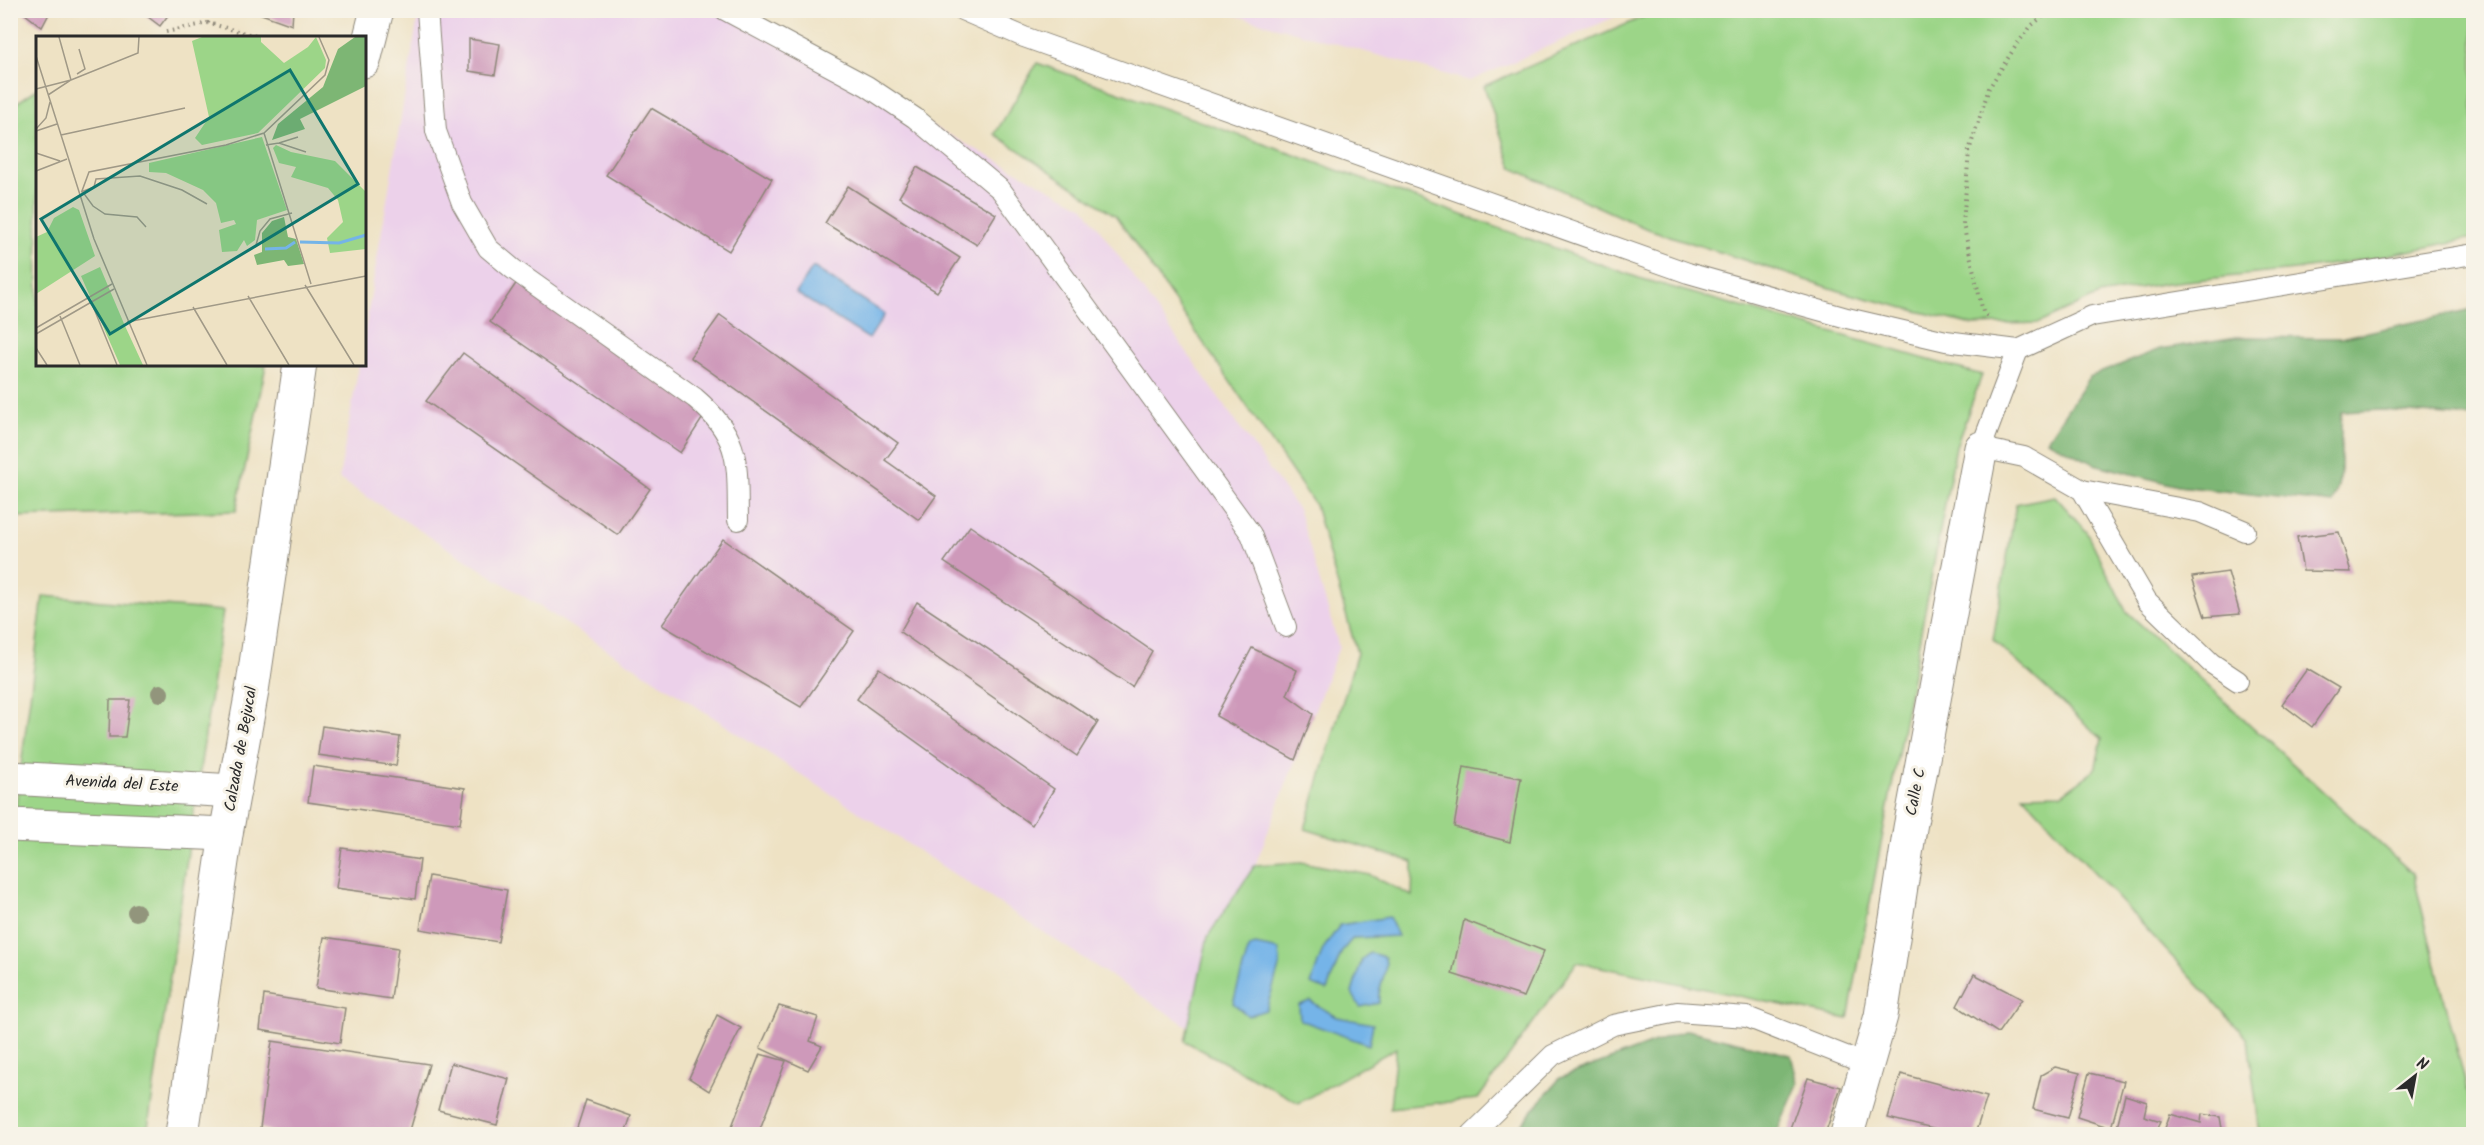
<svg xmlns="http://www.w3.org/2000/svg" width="2484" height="1145" font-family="Kalam,sans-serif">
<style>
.built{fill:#ecd1ea}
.green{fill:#9cd588;stroke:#64805a;stroke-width:1.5}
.forest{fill:#7db674;stroke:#547050;stroke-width:1.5}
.water{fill:#74b4e8;stroke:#50708a;stroke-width:1.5}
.building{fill:#ce99ba}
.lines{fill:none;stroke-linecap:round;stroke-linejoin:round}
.service-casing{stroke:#8c8678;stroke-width:22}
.minor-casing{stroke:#8c8678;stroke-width:35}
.primary-casing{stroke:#8c8678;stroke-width:35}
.path{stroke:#8c8678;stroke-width:4;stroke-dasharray:1.5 4.5;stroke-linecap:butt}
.service{stroke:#fff;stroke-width:20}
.minor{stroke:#fff;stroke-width:33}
.primary{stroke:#fff;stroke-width:33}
.tree{fill:#92957c}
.labels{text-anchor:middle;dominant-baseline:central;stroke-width:6;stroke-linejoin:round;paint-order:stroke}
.street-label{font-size:16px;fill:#2b2b2b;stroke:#f7f3e8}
.inset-river{fill:none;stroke:#74b4e8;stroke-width:3}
.inset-road{fill:none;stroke:#a09987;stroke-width:1.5}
.view{fill:#0f766e;fill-opacity:0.15;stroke:#0f766e;stroke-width:3}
.inset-edge{fill:none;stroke:#2b2b2b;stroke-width:3}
</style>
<rect width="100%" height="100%" fill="#f7f3e8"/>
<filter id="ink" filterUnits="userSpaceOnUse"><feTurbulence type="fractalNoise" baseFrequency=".0167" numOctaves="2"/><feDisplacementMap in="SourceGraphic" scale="12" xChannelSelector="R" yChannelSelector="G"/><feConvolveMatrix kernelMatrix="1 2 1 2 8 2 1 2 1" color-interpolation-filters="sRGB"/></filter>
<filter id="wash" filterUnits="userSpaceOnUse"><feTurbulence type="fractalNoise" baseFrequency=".008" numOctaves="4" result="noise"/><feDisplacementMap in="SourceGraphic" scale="24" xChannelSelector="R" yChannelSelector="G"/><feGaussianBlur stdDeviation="1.35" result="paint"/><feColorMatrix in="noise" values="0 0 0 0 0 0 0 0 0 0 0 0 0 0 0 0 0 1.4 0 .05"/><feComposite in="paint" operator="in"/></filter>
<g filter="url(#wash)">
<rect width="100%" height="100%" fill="#eee2c4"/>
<g class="built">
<path d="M 419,11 L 717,11 L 1084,207 L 1299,511 L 1339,647 L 1192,1029 L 679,695 L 339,479 L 359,365 L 364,364 L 365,330 Z"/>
<path d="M 1220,11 L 1628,10 L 1628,11 L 1470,81 Z"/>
</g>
<g class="green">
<path d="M 1657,11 L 2473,11 L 2473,238 L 2373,258 L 2295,270 L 2167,283 L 2099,295 L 2039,323 L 1972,325 L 1846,293 L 1645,228 L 1512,168 L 1484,86 Z"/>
<path d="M 1037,63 L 1639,278 L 1982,375 L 1956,446 L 1848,1019 L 1577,962 L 1478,1099 L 1390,1108 L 1396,1048 L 1299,1103 L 1185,1041 L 1208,936 L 1255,865 L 1301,862 L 1370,875 L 1412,896 L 1413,862 L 1305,829 L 1357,653 L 1315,505 L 1116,216 L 995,134 Z"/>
<path d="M 37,89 L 38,364 L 266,365 L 236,511 L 11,517 L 11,107 Z"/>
<path d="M 2055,496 L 2087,532 L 2126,611 L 2413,874 L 2473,1113 L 2473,1134 L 2260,1134 L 2248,1039 L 2023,795 L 2062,794 L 2095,770 L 2102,739 L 1993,640 L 2016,504 Z"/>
<path d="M 43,596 L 223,611 L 147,1134 L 11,1134 L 10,852 Z"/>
</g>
<g class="forest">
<path d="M 2473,309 L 2473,417 L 2382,410 L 2341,412 L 2341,474 L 2333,503 L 2178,486 L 2094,464 L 2047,440 L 2089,377 L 2160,349 L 2237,337 L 2341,338 Z"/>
<path d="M 1687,1030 L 1791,1055 L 1798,1084 L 1776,1134 L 1513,1134 L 1560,1078 Z"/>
</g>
<g class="water">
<path d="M 813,267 L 885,314 L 869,339 L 796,293 Z"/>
<path d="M 1389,917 L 1398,936 L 1353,938 L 1342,951 L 1327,990 L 1311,984 L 1323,949 L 1340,925 Z"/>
<path d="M 1255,945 L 1279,950 L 1280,964 L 1266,1010 L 1248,1016 L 1233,1003 L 1249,947 Z"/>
<path d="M 1370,953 L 1385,957 C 1389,973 1376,987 1379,1003 L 1360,1007 L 1352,993 L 1362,959 Z"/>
<path d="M 1310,1001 L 1337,1017 L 1373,1024 L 1369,1045 L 1300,1020 L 1299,1005 Z"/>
</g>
<g id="blocks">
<g class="building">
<path d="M 20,10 L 51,10 L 42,27 Z"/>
<path d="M 139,10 L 172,10 L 160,26 Z"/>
<path d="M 253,10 L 293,10 L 292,25 L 253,11 Z"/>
<path d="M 469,39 L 500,44 L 495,75 L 469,71 Z"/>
<path d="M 651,108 L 772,179 L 729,251 L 606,175 Z"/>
<path d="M 917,167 L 996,214 L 977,245 L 899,197 Z"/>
<path d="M 848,186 L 960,258 L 937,292 L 825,223 Z"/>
<path d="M 517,282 L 706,413 L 680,453 L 490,322 Z"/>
<path d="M 720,315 L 898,443 L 885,460 L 936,496 L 919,520 L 690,357 Z"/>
<path d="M 463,353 L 650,489 L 618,535 L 426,401 Z"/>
<path d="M 970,526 L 1152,651 L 1132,687 L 944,562 Z"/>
<path d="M 2339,532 L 2351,572 L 2303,571 L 2297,537 Z"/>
<path d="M 723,539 L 854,631 L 801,707 L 662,625 Z"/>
<path d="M 2228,572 L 2240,614 L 2205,617 L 2192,577 Z"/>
<path d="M 917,602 L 1098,722 L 1077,756 L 900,632 Z"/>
<path d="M 1252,648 L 1297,670 L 1287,695 L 1313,714 L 1295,760 L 1216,716 Z"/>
<path d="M 879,668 L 1054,789 L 1032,825 L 857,699 Z"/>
<path d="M 2307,669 L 2339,688 L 2312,727 L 2282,704 Z"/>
<path d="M 110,700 L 130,700 L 125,737 L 109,737 Z"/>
<path d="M 322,726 L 400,737 L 396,766 L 318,755 Z"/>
<path d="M 313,766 L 465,788 L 460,824 L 308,802 Z"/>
<path d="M 1464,767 L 1521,778 L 1510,842 L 1454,827 Z"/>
<path d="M 342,848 L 420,860 L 415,899 L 336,888 Z"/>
<path d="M 429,876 L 507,890 L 498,942 L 420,929 Z"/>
<path d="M 1464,920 L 1544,951 L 1524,997 L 1452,974 Z"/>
<path d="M 324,937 L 398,948 L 391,999 L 316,988 Z"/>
<path d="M 1974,974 L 2022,999 L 1998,1033 L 1957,1006 Z"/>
<path d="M 264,995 L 345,1008 L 340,1043 L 260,1030 Z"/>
<path d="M 779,1006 L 818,1017 L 810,1041 L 822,1046 L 808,1070 L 760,1048 Z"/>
<path d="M 717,1015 L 741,1028 L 709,1091 L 689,1078 Z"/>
<path d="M 272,1041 L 429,1064 L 409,1134 L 279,1134 L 260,1128 Z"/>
<path d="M 760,1054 L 786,1061 L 758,1134 L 729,1134 Z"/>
<path d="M 451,1063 L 509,1079 L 497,1125 L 438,1110 Z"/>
<path d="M 2055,1067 L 2080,1073 L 2068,1118 L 2033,1109 L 2041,1075 Z"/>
<path d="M 2089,1073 L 2124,1081 L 2111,1128 L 2077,1117 Z"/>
<path d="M 1901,1074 L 1987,1097 L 1975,1134 L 1953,1134 L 1888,1118 Z"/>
<path d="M 1808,1078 L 1841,1087 L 1825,1134 L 1788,1134 Z"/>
<path d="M 2125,1095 L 2147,1102 L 2144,1116 L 2161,1121 L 2155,1134 L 2115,1134 Z"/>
<path d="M 586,1100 L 631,1116 L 625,1134 L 575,1134 Z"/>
<path d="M 2170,1114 L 2201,1123 L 2202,1114 L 2220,1117 L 2223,1134 L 2163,1134 Z"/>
</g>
</g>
</g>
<g filter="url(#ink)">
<use href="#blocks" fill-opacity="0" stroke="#8c8678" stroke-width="1.5"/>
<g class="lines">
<defs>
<g id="service">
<path d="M 427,10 L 436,131 L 462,203 L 488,248 L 513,269 L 695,398 C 742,438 737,463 738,520"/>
<path d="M 725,10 L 867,86 L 915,118 L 1001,190 L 1251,534 L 1286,627"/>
<path d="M 962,10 L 1024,37 L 1688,273 L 1847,318 L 1946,341 L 2018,350 L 2092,316 L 2474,254"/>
<path d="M 2018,350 L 1981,448 L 2024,457 L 2082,490 L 2147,601 L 2211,663 L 2238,681"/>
<path d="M 2082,490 L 2200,512 L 2245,531"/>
<path d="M 1472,1134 L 1553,1055 L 1613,1025 L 1677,1012 L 1747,1017 L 1866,1064"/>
</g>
<g id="minor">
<path d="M 10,778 L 234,791"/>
<path d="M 10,825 L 226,834"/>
<path d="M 1847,1134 L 1881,1016 L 1910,828 L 1981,448"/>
</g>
<g id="primary">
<path d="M 364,61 L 377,10"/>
<path d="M 182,1134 L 226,834 L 252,691 L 300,364"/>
</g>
</defs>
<use href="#service" class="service-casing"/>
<use href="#minor" class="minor-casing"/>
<use href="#primary" class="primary-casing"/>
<g class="path">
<path d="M 208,23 L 211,10"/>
<path d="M 166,32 L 208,23 L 263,38"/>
<path d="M 1987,316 L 1983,312 L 1963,224 L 1969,151 L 1989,88 L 2017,44 L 2032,25 L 2051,10"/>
</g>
<use href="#service" class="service"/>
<use href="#minor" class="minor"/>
<use href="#primary" class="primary"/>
</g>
<g class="tree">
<circle cx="160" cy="693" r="9"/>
<circle cx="136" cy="912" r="9"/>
</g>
</g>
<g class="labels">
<g class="street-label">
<text transform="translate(241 749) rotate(-80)">Calzada de Bejucal</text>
<text transform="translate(122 784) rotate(3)">Avenida del Este</text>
<text transform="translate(1916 792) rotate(-79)">Calle C</text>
</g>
</g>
<g transform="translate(36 36)">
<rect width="330" height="330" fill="#eee2c4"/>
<path d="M 166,1 L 225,1 L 225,6 L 248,27 L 272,11 L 280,1 L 290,24 L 289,32 L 222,97 L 166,109 L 159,102 L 173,81 L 156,5 ZM 226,101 L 251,174 L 221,184 L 219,204 L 211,210 L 208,204 L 201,215 L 186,216 L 183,194 L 200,188 L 198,184 L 185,187 L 180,167 L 167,154 L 130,137 L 113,136 L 113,127 ZM 240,109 L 255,116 L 299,125 L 330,156 L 330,213 L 294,217 L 291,202 L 307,186 L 302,164 L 292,152 L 255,141 L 260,131 L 243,127 L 237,112 ZM 37,171 L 43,174 L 59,220 L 0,258 L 0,201 L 11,196 L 18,182 ZM 64,231 L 89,290 L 107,329 L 84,329 L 45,240 Z" fill="#9cd588"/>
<path d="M 319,1 L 330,1 L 330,50 L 264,83 L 269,93 L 236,104 L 242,88 L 287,51 L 302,13 ZM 248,181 L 252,201 L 260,203 L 268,228 L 252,230 L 248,224 L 221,229 L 218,219 L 226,216 L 226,197 L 236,185 Z" fill="#7db674"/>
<path class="inset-river" d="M 264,206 L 303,207 L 330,199M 229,213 L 250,212 L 259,206"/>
<path class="inset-road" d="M 0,20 L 58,203 L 111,329M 41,38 L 49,33 L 43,13M 0,53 L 35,44 L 102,17 L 103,1M 12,59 L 35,44 L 23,1M 0,93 L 10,82 L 14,66M 0,95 L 21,88M 228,97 L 275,248M 25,99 L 149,72M 243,107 L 262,101M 230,109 L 243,107 L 270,116M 0,117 L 24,125M 0,135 L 31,123M 45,156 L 58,151 L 60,143 L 104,140 L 146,154 L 171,168M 110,191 L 101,181 L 69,178 L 57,170 L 46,155 L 53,136 L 190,109 L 228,97 L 289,39 L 293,24 L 283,1M 220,209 L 224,195 L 234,183 L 256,177M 269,249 L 318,329M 212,260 L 253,329M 54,263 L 81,329M 157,271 L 191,329M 24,280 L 44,329M 91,286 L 330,240M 0,292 L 76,248M 0,298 L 78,253M 0,312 L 11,329"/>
<path class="view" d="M 254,34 L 322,148 L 74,298 L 5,183 Z"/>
<rect width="330" height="330" class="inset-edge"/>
</g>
<rect width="2484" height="1145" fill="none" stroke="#f7f3e8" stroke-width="36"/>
<g transform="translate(2415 1076) rotate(31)" stroke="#f7f3e8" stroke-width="4.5" paint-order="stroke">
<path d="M0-4.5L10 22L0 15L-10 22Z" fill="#2b2b2b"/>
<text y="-9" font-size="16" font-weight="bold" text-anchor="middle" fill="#2b2b2b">N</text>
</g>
</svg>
